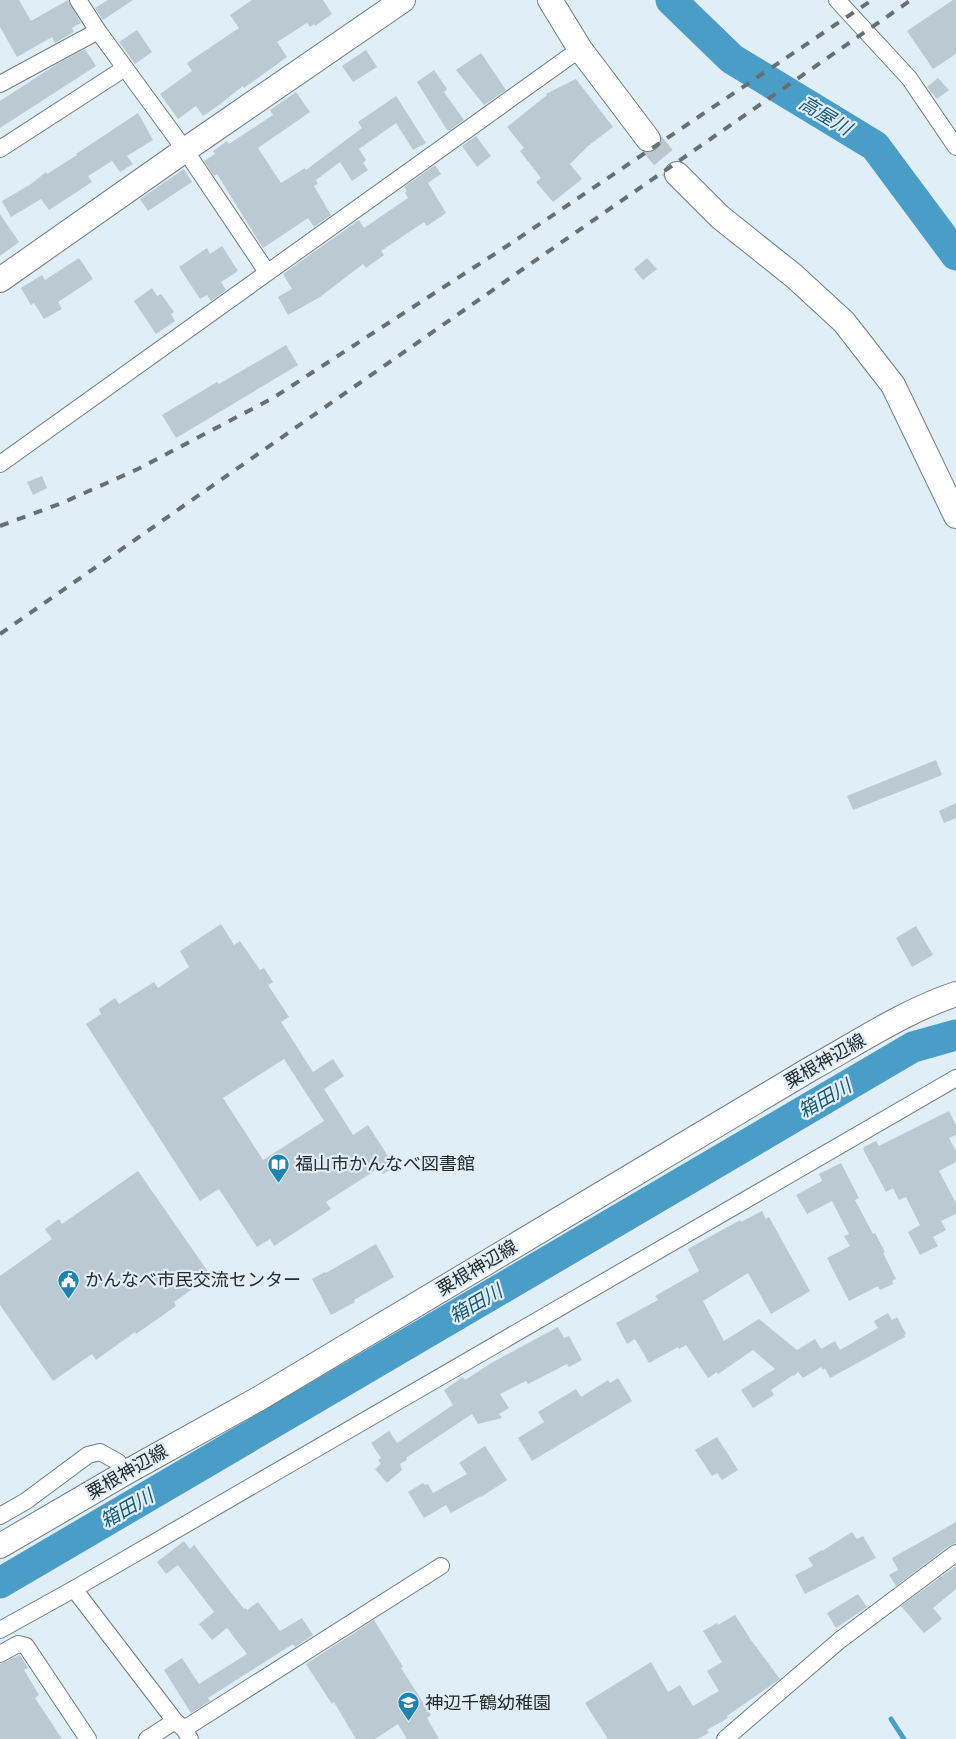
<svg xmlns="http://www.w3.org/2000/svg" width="956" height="1739" font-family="Signika,'Noto Sans JP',sans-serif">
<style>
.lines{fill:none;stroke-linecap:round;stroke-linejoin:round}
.stream{stroke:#4a9dc6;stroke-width:5}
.river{stroke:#4a9dc6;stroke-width:31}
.building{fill:#bbcad2;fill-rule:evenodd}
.secondary-tunnel{stroke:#bac7cf;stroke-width:24;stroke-dasharray:24 12;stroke-linecap:butt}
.street-casing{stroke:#6f7d84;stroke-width:18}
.secondary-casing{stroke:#6f7d84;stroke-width:26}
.street{stroke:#fff;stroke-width:16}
.secondary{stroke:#fff;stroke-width:24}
.rail{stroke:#656f74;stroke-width:4;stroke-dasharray:9 9;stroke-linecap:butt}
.labels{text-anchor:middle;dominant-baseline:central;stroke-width:4.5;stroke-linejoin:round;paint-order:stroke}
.street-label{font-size:18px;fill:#242a2d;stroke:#dfeef7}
.poi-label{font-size:18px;fill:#242a2d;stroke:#dfeef7;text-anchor:start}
.water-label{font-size:19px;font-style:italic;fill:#195976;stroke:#dfeef7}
</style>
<rect width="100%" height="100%" fill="#dfeef7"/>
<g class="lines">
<path class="stream" d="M 891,1719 L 904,1739"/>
<g class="river">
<path d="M 671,0 L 732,59 L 875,146 L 956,255"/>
<path d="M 0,1583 L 913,1047 L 956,1035"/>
</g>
</g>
<g class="building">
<path d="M 0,0 L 19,0 L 31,21 L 68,0 L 81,23 L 72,28 L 74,32 L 55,43 L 52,37 L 17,57 L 0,27 Z"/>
<path d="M 108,0 L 133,0 L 103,20 L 95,8 Z"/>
<path d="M 252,0 L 323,0 L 332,14 L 315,26 L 314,24 L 310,27 L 307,23 L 277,42 L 287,57 L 244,88 L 243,86 L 219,105 L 203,116 L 196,106 L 178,119 L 160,94 L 192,71 L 187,63 L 239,28 L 230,15 Z"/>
<path d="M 953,0 L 956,0 L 956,54 L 933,69 L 907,31 Z"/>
<path d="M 137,30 L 152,52 L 135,64 L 119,42 Z"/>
<path d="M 85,49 L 96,66 L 0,128 L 0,101 L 57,64 Z"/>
<path d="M 366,50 L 377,67 L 353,82 L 342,66 Z"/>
<path d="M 481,53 L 506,90 L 484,105 L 456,70 Z"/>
<path d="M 434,70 L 447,89 L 444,92 L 464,120 L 450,130 L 447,130 L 417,82 Z"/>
<path d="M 938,78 L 949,90 L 937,99 L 927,87 Z"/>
<path d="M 576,79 L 613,127 L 588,146 L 570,164 L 582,179 L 553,202 L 536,182 L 541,178 L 520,151 L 524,148 L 507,127 L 547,95 L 546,94 Z"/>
<path d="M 296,92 L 310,112 L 258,148 L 281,183 L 305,168 L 306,170 L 362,128 L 358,122 L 396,96 L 426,143 L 413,150 L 396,123 L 359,149 L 366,160 L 363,163 L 368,170 L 352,181 L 340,162 L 316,180 L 318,184 L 314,186 L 331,215 L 314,227 L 308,218 L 263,248 L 217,174 L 214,176 L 204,161 L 215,154 L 213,151 L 227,141 L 229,144 L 273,115 L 270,110 Z"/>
<path d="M 138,113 L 153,140 L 127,156 L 133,164 L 120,172 L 112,161 L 88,176 L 92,182 L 49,210 L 41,199 L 11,217 L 2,201 L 31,184 L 46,172 L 47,174 L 77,155 L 76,154 Z"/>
<path d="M 476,136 L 491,156 L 477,167 L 462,146 Z"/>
<path d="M 435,165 L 441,174 L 428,183 L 446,213 L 427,226 L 424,222 L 381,251 L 384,255 L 366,268 L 363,264 L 320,297 L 288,315 L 278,297 L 292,289 L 283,274 L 359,220 L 364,228 L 408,198 L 405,193 L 407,191 L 404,187 Z"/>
<path d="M 184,169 L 192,182 L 148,211 L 140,199 Z"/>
<path d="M 0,214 L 19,242 L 0,256 Z"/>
<path d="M 222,246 L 238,271 L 221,282 L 226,290 L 211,301 L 207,295 L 200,299 L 179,267 L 207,248 L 210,254 Z"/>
<path d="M 79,258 L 93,279 L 58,302 L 62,309 L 44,319 L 34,303 L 31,305 L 21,288 L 42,275 L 45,280 Z"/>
<path d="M 647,258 L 657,269 L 643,280 L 634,269 Z"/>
<path d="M 152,288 L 157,296 L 161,294 L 174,312 L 171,314 L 175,321 L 156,334 L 134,301 Z"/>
<path d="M 286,345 L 298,365 L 176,438 L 162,415 L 217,382 L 219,384 Z"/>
<path d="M 42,476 L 47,488 L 33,495 L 27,482 Z"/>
<path d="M 936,760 L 942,775 L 853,810 L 847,796 Z"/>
<path d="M 956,803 L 956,818 L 944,823 L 939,811 Z"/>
<path d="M 221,924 L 234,945 L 240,941 L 260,970 L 264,968 L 273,982 L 268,985 L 289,1017 L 281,1022 L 313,1072 L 333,1059 L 344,1076 L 324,1089 L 353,1135 L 368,1125 L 395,1167 L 383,1174 L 379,1168 L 326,1202 L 331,1209 L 274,1246 L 270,1239 L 257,1247 L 219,1189 L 200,1201 L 86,1024 L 101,1014 L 99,1009 L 115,998 L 119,1004 L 154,982 L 158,988 L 189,967 L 180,951 ZM 284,1059 L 324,1121 L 263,1160 L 223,1098 Z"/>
<path d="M 916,926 L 933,955 L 912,967 L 896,938 Z"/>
<path d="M 949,1111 L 956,1125 L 956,1135 L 949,1138 L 956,1151 L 956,1162 L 939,1171 L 956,1203 L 956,1214 L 941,1221 L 946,1230 L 933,1237 L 938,1246 L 920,1255 L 908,1232 L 920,1225 L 906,1197 L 899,1200 L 893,1188 L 886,1192 L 863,1149 L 864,1148 L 864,1147 L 876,1141 L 879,1146 Z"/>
<path d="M 841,1163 L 859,1198 L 855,1200 L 873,1234 L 875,1233 L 885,1252 L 883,1253 L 896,1279 L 892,1281 L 893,1284 L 880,1290 L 878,1286 L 849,1301 L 827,1258 L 850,1246 L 844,1236 L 849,1234 L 832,1201 L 807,1214 L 796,1195 L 822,1181 L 819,1174 Z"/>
<path d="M 138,1171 L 211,1276 L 174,1302 L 176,1306 L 136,1334 L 135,1332 L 96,1360 L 92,1354 L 53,1381 L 0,1305 L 0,1276 L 52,1239 L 45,1229 L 59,1219 L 62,1224 Z"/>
<path d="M 762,1211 L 766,1219 L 769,1217 L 810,1291 L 771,1314 L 748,1273 L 703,1301 L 724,1341 L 759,1319 L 797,1350 L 815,1339 L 821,1349 L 835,1341 L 840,1350 L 878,1328 L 874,1321 L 888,1313 L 892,1320 L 897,1317 L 906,1334 L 904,1335 L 905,1337 L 830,1378 L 825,1368 L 823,1370 L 821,1367 L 803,1378 L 798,1372 L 794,1376 L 793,1375 L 771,1390 L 774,1395 L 753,1408 L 741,1390 L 775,1369 L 753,1350 L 718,1374 L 717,1372 L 708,1378 L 686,1345 L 679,1349 L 678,1347 L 649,1363 L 635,1339 L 627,1344 L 616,1323 L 658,1300 L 655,1296 L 699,1271 L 688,1249 L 740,1220 L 741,1222 Z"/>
<path d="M 376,1244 L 394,1277 L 354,1300 L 355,1302 L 331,1315 L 312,1279 L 325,1272 L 326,1273 Z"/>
<path d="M 558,1327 L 564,1338 L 569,1336 L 582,1360 L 569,1367 L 567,1364 L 528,1384 L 526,1381 L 500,1394 L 509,1408 L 499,1414 L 502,1418 L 478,1424 L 472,1414 L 406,1458 L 407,1460 L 400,1464 L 402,1470 L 387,1483 L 375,1469 L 381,1464 L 378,1460 L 381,1458 L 371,1443 L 389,1431 L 397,1443 L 453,1405 L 444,1390 L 463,1377 L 465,1380 L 493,1362 Z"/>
<path d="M 618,1378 L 632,1401 L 532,1461 L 518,1438 L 544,1422 L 538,1412 L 576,1389 L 581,1397 L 608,1380 L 610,1383 Z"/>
<path d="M 717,1437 L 738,1470 L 722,1480 L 717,1473 L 712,1476 L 695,1450 Z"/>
<path d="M 485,1446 L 507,1480 L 481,1497 L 481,1496 L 451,1513 L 446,1505 L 424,1518 L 408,1492 L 423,1483 L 425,1485 L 428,1484 L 433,1493 L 467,1474 L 459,1463 Z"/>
<path d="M 956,1522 L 956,1543 L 950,1545 L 896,1586 L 889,1575 L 898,1570 L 892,1558 Z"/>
<path d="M 852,1532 L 857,1539 L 863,1536 L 876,1558 L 805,1594 L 795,1575 L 813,1566 L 808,1558 L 822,1550 L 822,1551 Z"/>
<path d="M 184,1541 L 190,1549 L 194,1545 L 244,1609 L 246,1608 L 247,1610 L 258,1602 L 280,1631 L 302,1618 L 313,1635 L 295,1647 L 293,1644 L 208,1698 L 210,1701 L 191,1713 L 164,1670 L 182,1658 L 199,1684 L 247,1654 L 227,1628 L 212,1640 L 199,1624 L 214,1612 L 178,1565 L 166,1574 L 157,1562 Z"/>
<path d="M 956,1566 L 956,1589 L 933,1608 L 942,1619 L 924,1633 L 901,1606 Z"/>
<path d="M 858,1594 L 867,1607 L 836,1628 L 827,1613 Z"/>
<path d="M 735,1615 L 751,1640 L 780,1679 L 727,1716 L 728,1718 L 707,1730 L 709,1733 L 698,1739 L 608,1739 L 585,1703 L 651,1662 L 668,1692 L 680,1685 L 693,1706 L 719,1691 L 707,1671 L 722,1662 L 703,1631 L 717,1623 L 718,1625 Z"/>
<path d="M 374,1620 L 403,1667 L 401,1668 L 431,1715 L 427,1718 L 439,1739 L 407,1739 L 398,1724 L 375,1739 L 356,1739 L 334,1702 L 332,1704 L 306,1664 Z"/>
<path d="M 20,1655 L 28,1668 L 24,1670 L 39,1695 L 35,1698 L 62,1739 L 0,1739 L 0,1664 Z"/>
</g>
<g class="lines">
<path class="secondary-tunnel" d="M 648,139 L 677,174"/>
<defs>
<g id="street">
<path d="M 78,0 L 98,31 L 185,150 L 267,272"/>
<path d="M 837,0 L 909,78 L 956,147"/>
<path d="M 0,84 L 98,31"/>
<path d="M 0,149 L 125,68"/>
<path d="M 0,464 L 580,49"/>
<path d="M 0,1516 L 26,1501 L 88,1455 L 100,1452 L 118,1462 L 125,1473"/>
<path d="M 74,1589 L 175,1721 L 184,1729 L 190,1739"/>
<path d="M 0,1630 L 74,1589 L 956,1078"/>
<path d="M 0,1654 L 18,1644 L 26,1646 L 88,1739"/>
<path d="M 184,1729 L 441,1566"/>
<path d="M 147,1739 L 175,1721"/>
<path d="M 725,1739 L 840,1640 L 956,1553"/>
</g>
<g id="secondary">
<path d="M 550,0 L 580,49 L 648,139"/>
<path d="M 677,174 L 720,217 L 794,276 L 844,322 L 893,385 L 956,516"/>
<path d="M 0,280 L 185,150 L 403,0"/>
<path d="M 0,1546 L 125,1473 L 260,1398 L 812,1068 C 859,1042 905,1011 956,994"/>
</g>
</defs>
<use href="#street" class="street-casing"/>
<use href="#secondary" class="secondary-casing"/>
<use href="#street" class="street"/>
<use href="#secondary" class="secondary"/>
<g class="rail">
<path d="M 0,526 L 62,503 L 138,469 L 273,398 L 510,244 L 872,0"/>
<path d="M 0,634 L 523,269 L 911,0"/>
</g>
</g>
<defs>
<symbol id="library-pin" viewBox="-11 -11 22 30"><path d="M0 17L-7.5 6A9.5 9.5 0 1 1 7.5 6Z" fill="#2083ae" stroke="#dfeef7"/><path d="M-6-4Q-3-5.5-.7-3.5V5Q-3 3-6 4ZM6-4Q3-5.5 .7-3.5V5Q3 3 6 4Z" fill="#fff"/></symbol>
<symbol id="civic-pin" viewBox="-11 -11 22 30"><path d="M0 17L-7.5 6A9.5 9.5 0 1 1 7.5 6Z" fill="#2083ae" stroke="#dfeef7"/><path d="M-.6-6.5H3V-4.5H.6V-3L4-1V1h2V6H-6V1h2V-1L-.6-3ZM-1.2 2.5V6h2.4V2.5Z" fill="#fff"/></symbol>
<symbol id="school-pin" viewBox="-11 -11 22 30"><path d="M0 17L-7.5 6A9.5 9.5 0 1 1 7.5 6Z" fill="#2083ae" stroke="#dfeef7"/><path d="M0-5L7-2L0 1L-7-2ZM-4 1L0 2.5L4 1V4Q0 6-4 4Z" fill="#fff"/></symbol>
</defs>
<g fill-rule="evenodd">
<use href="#library-pin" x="266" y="1152" width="25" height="34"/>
<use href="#civic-pin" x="56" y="1268" width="25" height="34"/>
<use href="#school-pin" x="396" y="1690" width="25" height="34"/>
</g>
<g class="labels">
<g class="street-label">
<text transform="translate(825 1061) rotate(-30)">粟根神辺線</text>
<text transform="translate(477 1268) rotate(-31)">粟根神辺線</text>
<text transform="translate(127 1472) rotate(-30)">粟根神辺線</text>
</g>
<g class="poi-label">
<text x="295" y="1164">福山市かんなべ図書館</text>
<text x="85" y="1280">かんなべ市民交流センター</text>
<text x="425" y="1703">神辺千鶴幼稚園</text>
</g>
<g class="water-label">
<text transform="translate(825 116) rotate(31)">高屋川</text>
<text transform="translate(825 1099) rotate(-30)">箱田川</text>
<text transform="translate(476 1304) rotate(-30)">箱田川</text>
<text transform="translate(127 1509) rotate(-30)">箱田川</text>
</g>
</g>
</svg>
